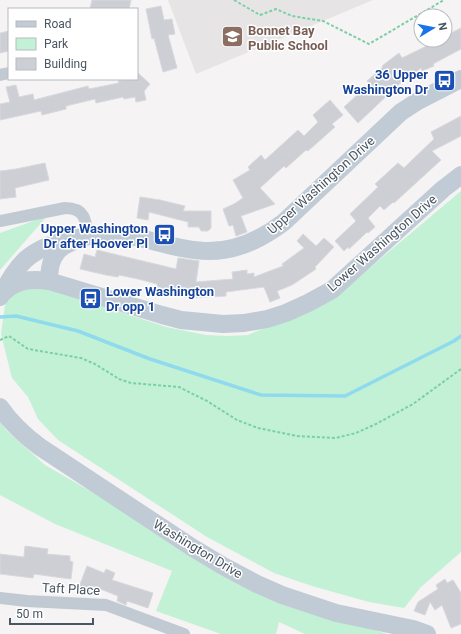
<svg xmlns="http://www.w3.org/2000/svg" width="461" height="634" font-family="Roboto,sans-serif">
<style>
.education{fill:#e6e4e5}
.green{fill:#c3f1d5}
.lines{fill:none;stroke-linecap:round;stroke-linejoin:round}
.stream{stroke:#90daee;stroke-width:3.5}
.building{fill:#cdcfd5;stroke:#d7d9de}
.path{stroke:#7ad0a6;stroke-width:2;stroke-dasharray:3 2;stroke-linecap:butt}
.street{stroke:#c1cad2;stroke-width:12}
.secondary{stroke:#c1cbd6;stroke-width:18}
.labels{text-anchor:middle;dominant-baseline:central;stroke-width:3;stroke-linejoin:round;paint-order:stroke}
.education-label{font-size:13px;font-weight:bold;fill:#785e54;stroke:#fff;text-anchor:start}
.transit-label{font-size:13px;font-weight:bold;fill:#164399;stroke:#fff;text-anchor:end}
.street-label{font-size:13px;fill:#4a5661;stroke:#fff}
</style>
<rect width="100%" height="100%" fill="#f5f3f3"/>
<path class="education" d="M 168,0 L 373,0 L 196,74 Z"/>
<g class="green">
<path d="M 461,191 L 461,552 L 421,587 L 404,608 L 369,602 L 312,586 L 274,573 L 207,537 L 58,440 L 38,419 L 28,397 L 12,378 L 1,334 L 5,305 L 10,294 L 19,289 L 48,288 L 166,327 L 206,335 L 227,336 L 248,335 L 334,298 Z"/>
<path d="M 47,216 L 0,270 L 0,233 Z"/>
<path d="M 0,421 L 6,430 L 45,465 L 274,597 L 387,634 L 305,634 L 279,622 L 276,634 L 221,634 L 156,611 L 172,571 L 55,524 L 0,495 Z"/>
</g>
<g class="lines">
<path class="stream" d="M 0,317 L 16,316 L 78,331 L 150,359 L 261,395 L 345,396 L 454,341 L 461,336"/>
</g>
<g class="building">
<path d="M 92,0 L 131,0 L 129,9 L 90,9 Z"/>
<path d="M 161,6 L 164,20 L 172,19 L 175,34 L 168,35 L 177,68 L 163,72 L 154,38 L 152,39 L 146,9 Z"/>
<path d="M 461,28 L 461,49 L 433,64 L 434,66 L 422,71 L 421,68 L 394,88 L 394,89 L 358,123 L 344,107 L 369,84 L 367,81 L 383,67 L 382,66 L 399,53 L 402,58 L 439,40 L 445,40 L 445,36 Z"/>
<path d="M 9,31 L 9,51 L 0,53 L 0,33 Z"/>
<path d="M 137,72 L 150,84 L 144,91 L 146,100 L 136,102 L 135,97 L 124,99 L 123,97 L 96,103 L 95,99 L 66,106 L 66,109 L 42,115 L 41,111 L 0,120 L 0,104 L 10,102 L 6,87 L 16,85 L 19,97 L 33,94 L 34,100 L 88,86 L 89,89 L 119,83 L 118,81 L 125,79 L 137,79 Z"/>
<path d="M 330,100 L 343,115 L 332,124 L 335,127 L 308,151 L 306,150 L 286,168 L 284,166 L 260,188 L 275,204 L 241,216 L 247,232 L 236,236 L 233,225 L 229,226 L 223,209 L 234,204 L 243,198 L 233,180 L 250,170 L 248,167 L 261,155 L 265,160 L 298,130 L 304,136 L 318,122 L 313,115 Z"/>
<path d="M 461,116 L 461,136 L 432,151 L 441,160 L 394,203 L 393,202 L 384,210 L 380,206 L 368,218 L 375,227 L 368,233 L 367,232 L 349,249 L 348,247 L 344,251 L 335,241 L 356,221 L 350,214 L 378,187 L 375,184 L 398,163 L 404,168 L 409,163 L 434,139 L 431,132 Z"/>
<path d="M 45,163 L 49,180 L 15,188 L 16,197 L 0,199 L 0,171 L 16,169 Z"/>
<path d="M 140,197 L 160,200 L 185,206 L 183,211 L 211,211 L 211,228 L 208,231 L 201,231 L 199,227 L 188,227 L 188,222 L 149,212 L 148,220 L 137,218 Z"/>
<path d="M 303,234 L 316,246 L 324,238 L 334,247 L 315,267 L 316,269 L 292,285 L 277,291 L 280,298 L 270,302 L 264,287 L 226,292 L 226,296 L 190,298 L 172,295 L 173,291 L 157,287 L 157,284 L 138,279 L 119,275 L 118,277 L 106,275 L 80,269 L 84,254 L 95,257 L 97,250 L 176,269 L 178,258 L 199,261 L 196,282 L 233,279 L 232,272 L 247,270 L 247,274 L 254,273 L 254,277 L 283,266 L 282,264 L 304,248 L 297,241 Z"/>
<path d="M 25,546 L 48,549 L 47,554 L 70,556 L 70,561 L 73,562 L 71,579 L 34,574 L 33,578 L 0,574 L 0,554 L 24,557 Z"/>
<path d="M 87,566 L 104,573 L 106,569 L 115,573 L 112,580 L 153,593 L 148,608 L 127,601 L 126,605 L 117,601 L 118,596 L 93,586 L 90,592 L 79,587 Z"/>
<path d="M 445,579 L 447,583 L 453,580 L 461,593 L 461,624 L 451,628 L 442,605 L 435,610 L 430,602 L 425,615 L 414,611 L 418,602 L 438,589 L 436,585 Z"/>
</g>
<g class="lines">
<g class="path">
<path d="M 234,0 L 260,15 L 276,9 L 292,16 L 323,21 L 369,44 L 444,0"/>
<path d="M 0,340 L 9,336 L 28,349 L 81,358 L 95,364 L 119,379 L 131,383 L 179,387 L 207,401 L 237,420 L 258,428 L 297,436 L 336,438 L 356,433 L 376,424 L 413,404 L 461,369"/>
</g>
<g class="street">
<path d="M 0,75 L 9,73"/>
<path d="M 0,221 L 65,208 C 85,208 86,220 88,237"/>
<path d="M 0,598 L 27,601 L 106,605 L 184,634"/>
</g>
<g class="secondary">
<path d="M 49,281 C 49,264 53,249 70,243"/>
<path d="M 4,292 C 17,279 32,279 49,281 L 162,315 L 181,320 L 223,324 L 244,323 L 267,319 L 286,313 L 308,303 L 332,290 L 443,189 L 461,175"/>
<path d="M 0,297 C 8,283 13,272 25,260 C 51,237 102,231 135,237 C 159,242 184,251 209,251 C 238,251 262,239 284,222 L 401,112 L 418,101 L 461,79"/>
<path d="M 0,407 C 11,423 24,435 40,447 L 193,548 L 223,566 L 257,584 L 282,595 L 336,613 L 413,629 L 427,634"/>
</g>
</g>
<defs>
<symbol id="school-square" viewBox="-11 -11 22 22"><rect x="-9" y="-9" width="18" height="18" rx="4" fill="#8d6e63" stroke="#fff"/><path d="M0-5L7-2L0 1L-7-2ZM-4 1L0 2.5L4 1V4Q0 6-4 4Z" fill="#fff"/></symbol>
<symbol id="bus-square" viewBox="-11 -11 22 22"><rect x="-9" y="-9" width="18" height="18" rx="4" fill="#1a4fb4" stroke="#fff"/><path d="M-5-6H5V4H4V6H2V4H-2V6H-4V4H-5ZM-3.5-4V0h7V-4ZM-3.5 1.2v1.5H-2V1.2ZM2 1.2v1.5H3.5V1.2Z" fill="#fff"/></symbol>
</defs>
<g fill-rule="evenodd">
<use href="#school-square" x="220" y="24" width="25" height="25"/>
<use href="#bus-square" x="432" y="68" width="25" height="25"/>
<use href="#bus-square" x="152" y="222" width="25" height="25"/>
<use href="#bus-square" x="78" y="286" width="25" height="25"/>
</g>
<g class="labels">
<g class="education-label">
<text x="248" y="30">Bonnet Bay<tspan x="248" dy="15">Public School</tspan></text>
</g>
<g class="transit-label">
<text x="428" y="74">36 Upper<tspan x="428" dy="15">Washington Dr</tspan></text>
<text x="148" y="228">Upper Washington<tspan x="148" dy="15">Dr after Hoover Pl</tspan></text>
<text x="106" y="291" text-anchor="start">Lower Washington<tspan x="106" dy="15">Dr opp 1</tspan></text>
</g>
<g class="street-label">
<text transform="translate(321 185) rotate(-42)">Upper Washington Drive</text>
<text transform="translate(382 243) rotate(-41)">Lower Washington Drive</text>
<text transform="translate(198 549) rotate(31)">Washington Drive</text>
<text transform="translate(71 589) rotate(3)">Taft Place</text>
</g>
</g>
<rect x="8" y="8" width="130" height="72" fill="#ffffff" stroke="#b7bbc0"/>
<rect x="16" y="21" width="20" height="6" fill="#c1cbd6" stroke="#b7bbc0"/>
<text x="44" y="28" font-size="12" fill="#4a5661">Road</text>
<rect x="16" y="38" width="20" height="12" fill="#c3f1d5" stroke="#b7bbc0"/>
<text x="44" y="48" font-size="12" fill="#4a5661">Park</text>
<rect x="16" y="58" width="20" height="12" fill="#cdcfd5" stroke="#b7bbc0"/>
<text x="44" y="68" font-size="12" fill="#4a5661">Building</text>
<g transform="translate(433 28) rotate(80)"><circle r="19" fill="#ffffff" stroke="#b7bbc0"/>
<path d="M0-3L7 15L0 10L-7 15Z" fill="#1a73e8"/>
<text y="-6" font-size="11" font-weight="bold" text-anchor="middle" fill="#4a5661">N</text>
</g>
<path d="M10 618v6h83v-6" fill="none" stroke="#4a5661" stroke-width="2"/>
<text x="16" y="618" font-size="12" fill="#4a5661" stroke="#ffffff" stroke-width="3" paint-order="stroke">50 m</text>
</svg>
